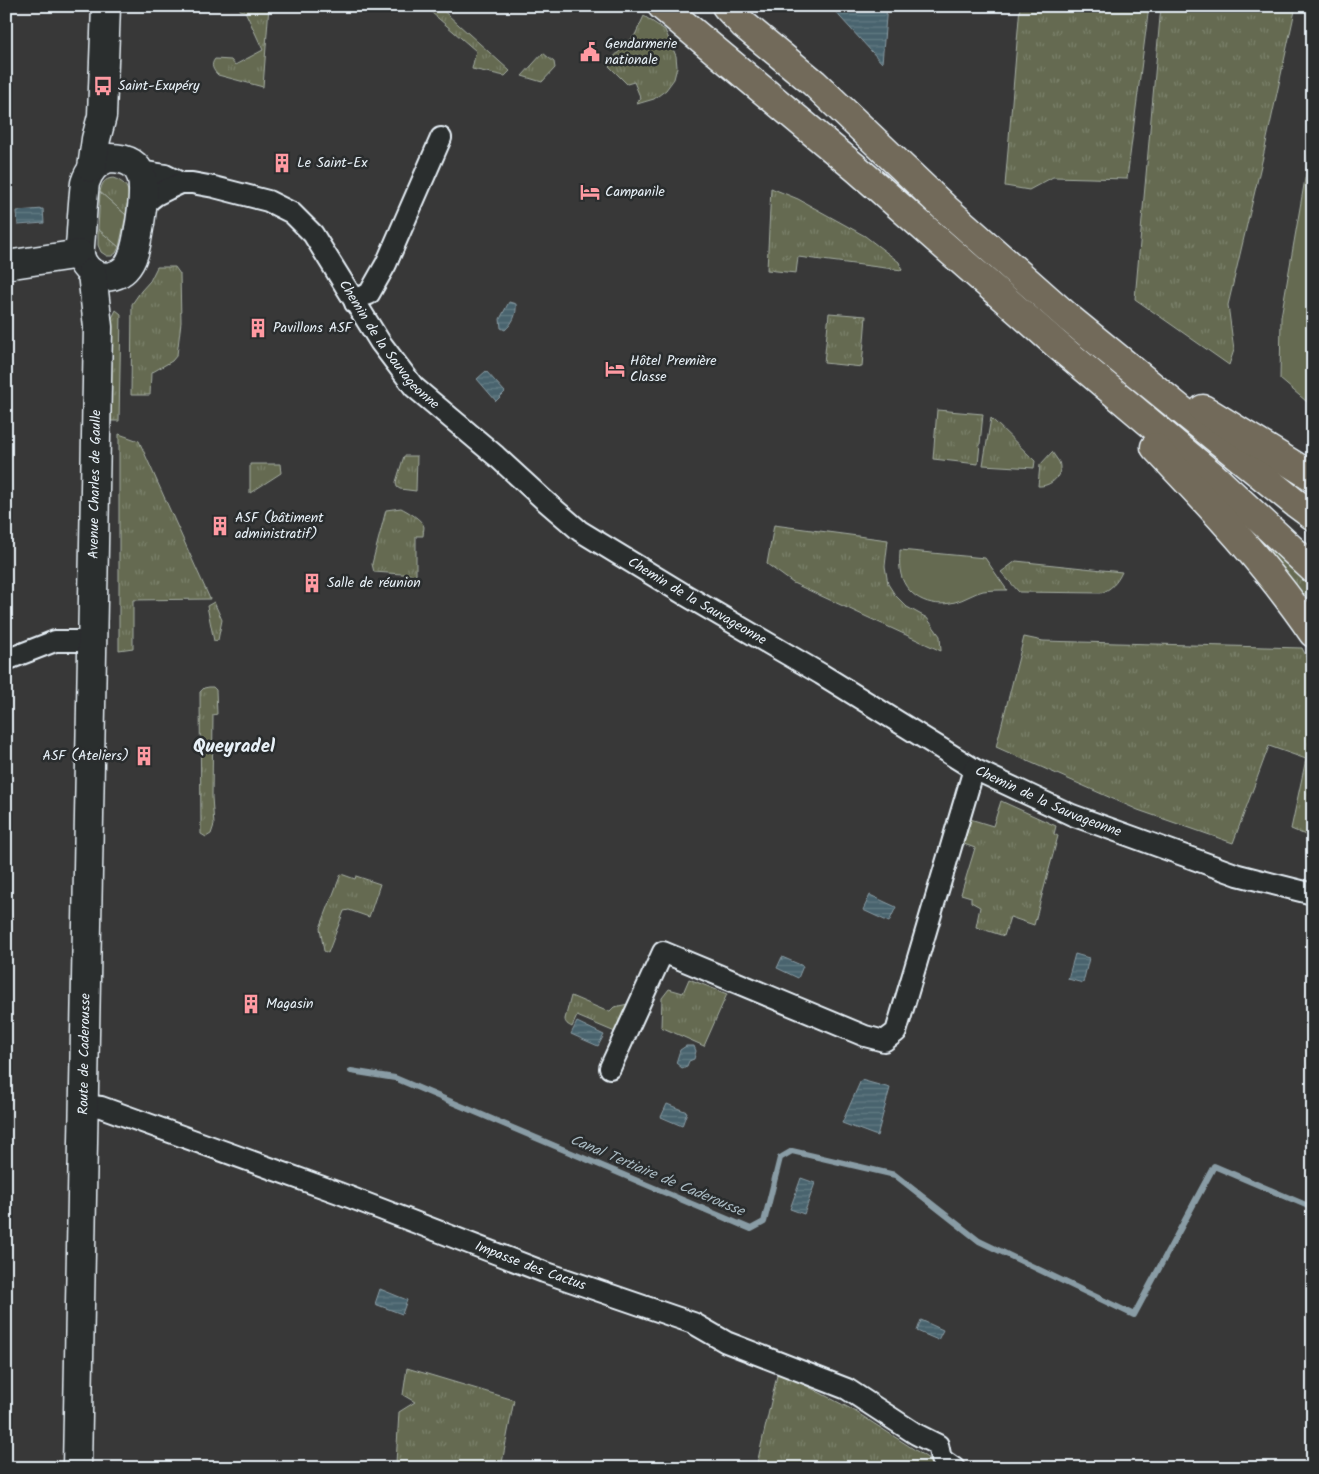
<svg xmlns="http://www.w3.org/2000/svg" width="1319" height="1474" font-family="Kalam,sans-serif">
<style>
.grass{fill:url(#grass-tufts);stroke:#a6aea4}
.garden{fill:#656b51;stroke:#a6aea4}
.water{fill:url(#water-rules);stroke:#899ca5}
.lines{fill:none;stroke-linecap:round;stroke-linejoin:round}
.stream{stroke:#899ca5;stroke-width:6}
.street-casing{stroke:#e8f1f8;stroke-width:24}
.secondary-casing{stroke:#e8f1f8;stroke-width:31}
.highway-casing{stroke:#e8f1f8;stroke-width:31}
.street{stroke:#2a2d2e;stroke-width:20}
.secondary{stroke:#2a2d2e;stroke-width:28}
.highway{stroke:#726b5a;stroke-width:28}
.labels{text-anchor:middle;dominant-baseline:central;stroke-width:5;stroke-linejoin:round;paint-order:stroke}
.poi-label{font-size:14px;fill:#e8f1f8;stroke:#2a2d2e;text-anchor:start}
.street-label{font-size:14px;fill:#e8f1f8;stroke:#2a2d2e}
.water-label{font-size:15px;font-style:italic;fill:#a8b9c1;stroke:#2a2d2e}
.district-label{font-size:19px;font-weight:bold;fill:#e8f1f8;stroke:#2a2d2e}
</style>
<defs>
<pattern id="grass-tufts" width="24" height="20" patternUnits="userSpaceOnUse" patternTransform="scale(1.25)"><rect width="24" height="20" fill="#656b51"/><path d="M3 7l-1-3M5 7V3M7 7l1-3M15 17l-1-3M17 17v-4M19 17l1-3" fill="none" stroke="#7b816b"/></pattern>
<pattern id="water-rules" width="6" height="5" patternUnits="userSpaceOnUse" patternTransform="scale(1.25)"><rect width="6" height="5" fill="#49646e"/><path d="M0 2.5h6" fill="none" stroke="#637b83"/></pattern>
</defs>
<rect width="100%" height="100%" fill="#383838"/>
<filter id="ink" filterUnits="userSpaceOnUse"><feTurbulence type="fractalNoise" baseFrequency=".02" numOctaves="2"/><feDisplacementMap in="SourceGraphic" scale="10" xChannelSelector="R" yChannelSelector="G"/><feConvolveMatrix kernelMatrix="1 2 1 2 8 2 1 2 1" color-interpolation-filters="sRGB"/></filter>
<g filter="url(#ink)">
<g class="grass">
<path d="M 240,6 L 269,6 L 263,87 L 218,75 C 213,70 210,65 215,59 L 231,60 L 235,65 L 263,50 L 245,11 L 240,10 Z"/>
<path d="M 424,6 L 438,6 L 510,71 L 505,76 L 472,69 L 476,51 Z"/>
<path d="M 1020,6 L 1149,6 L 1127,179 L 1053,177 L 1029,190 L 1005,186 Z"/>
<path d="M 1161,6 L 1296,6 L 1263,157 L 1228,305 L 1234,350 L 1229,365 L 1135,299 Z"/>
<path d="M 644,16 L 665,30 L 676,56 L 677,67 L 674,79 L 666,90 L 654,99 L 637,104 L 638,100 L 641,99 L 634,82 L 627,84 L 607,64 L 635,35 Z"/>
<path d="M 543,53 L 554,62 L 555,68 L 542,82 L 522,76 Z"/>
<path d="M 113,178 C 134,185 128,197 126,215 L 100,192 C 102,183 104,179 113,178 Z"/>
<path d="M 771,188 L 798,199 L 865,236 L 899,262 L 902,270 L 798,257 L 796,273 L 767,270 Z"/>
<path d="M 98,229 L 119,247 L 116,253 L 112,256 L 107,256 L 101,252 L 98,245 Z"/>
<path d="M 157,267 L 175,267 L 180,274 L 181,322 L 177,355 L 172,361 L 151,373 L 150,395 L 131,395 L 132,304 L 141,291 L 150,281 Z"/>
<path d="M 116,310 L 121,314 L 119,421 L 106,421 L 111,320 Z"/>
<path d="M 829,313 L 866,316 L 862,367 L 824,363 Z"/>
<path d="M 937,410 L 983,414 L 978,464 L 933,459 Z"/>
<path d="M 991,418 L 1035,461 L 1034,468 L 983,465 Z"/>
<path d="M 119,434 L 139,441 L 210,599 L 133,600 L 133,648 L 119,650 Z"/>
<path d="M 1052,452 C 1054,455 1057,459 1059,462 C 1064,476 1050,487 1038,486 L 1040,465 Z"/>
<path d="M 404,456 L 417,456 L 416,491 L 400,489 L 397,487 L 396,482 Z"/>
<path d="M 250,464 L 280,464 L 281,473 L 250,493 Z"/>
<path d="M 401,508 C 407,511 423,520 424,527 C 424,530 423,533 423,536 L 416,536 L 416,575 L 374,572 L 372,564 L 386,510 Z"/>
<path d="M 1234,516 L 1258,534 L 1313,582 L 1313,619 Z"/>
<path d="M 774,525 L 888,540 L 885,566 L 888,584 L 895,595 L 907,607 L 927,618 L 940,636 L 941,651 L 793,583 L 767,564 Z"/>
<path d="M 1016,561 L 1122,572 C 1117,583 1111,589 1101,593 L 1019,592 L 1001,572 Z"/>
<path d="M 214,602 L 222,620 L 218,640 L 214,641 L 207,606 Z"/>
<path d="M 1024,637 L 1043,641 L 1302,648 L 1313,669 L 1313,838 L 1291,829 L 1306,759 L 1269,746 L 1233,843 L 1138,810 L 996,747 Z"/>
<path d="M 209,687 L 213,687 L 216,690 L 217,714 L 213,715 L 212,797 L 214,825 L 211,834 L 206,837 L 201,834 L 200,692 L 204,688 Z"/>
<path d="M 1001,801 L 1056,826 L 1054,834 L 1058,836 L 1034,925 L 1010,917 L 1004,936 L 976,927 L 980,907 L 971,902 L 971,897 L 961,894 L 975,848 L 964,844 L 970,819 L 993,826 Z"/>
<path d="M 341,874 L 355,879 L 356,876 L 380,884 L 369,917 L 349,910 L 344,911 L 328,953 L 324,951 L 320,928 Z"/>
<path d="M 689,979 L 727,994 L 704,1046 L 661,1027 L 662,998 L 669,989 L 683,993 Z"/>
<path d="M 571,996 L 604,1010 L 610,1011 L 614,1007 L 628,1004 L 615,1032 L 577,1016 L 572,1027 C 568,1025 565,1023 565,1019 Z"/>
<path d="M 407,1368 L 514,1400 L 501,1468 L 420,1468 L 396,1463 L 399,1412 L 415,1402 L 403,1395 Z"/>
<path d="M 778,1371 L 853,1410 L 943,1468 L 756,1468 Z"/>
</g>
<g class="garden">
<path d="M 1313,133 L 1313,407 L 1280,379 L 1281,317 Z"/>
<path d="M 100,192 L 126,215 L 119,247 L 98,229 Z"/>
<path d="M 900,550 L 985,558 L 1007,590 C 999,590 991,590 983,591 C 974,593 964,600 955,602 C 930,609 903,596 900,569 C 899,563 900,556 900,550 Z"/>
</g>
<g class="water">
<path d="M 830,6 L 887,6 L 882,63 Z"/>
<path d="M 43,209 L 44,223 L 18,225 L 17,211 Z"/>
<path d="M 509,302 L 516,304 C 517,314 513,323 505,330 L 501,328 L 500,319 Z"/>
<path d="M 486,371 L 505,392 L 496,401 L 477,379 Z"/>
<path d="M 870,895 L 896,907 L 889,922 L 863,910 Z"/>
<path d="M 1075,954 L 1089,958 L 1083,983 L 1068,979 Z"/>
<path d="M 782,957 L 803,966 L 798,978 L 777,968 Z"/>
<path d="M 577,1022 L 604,1035 L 598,1046 L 571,1034 Z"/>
<path d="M 686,1046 L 694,1046 L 696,1051 L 694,1059 L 689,1061 L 687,1066 L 682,1068 L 676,1063 L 680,1050 Z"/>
<path d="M 861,1080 L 890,1088 L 877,1136 L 842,1123 Z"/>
<path d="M 667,1104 L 687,1112 L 682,1126 L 661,1117 Z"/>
<path d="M 801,1178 L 815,1183 L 804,1214 L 790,1209 Z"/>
<path d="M 380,1289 L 407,1300 L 402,1314 L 375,1304 Z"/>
<path d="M 921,1320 L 943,1330 L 938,1340 L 917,1331 Z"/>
</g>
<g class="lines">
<path class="stream" d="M 351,1071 L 395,1078 L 751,1229 L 764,1222 L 780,1158 L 792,1151 L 895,1175 L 979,1241 L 1134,1315 L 1214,1166 L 1313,1208"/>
<defs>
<g id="street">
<path d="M 139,171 L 165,175 L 181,183"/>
<path id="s1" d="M 142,206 L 156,195 L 168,189 L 181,183 L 192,183 L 214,187 L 268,201 L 292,213 L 313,234 L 380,342 L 414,387 L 496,456 L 544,500 L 580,531 L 687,596 L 821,674 L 974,769 L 1072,815 L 1238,875 L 1313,894"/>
<path d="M 355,303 L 360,297 L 369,294 L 386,264 L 441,138"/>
<path d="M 6,660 L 55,641 L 93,641"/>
<path d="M 610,1068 L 663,952 L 865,1036 L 884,1041 L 896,1032 L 974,769"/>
<path id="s2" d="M 83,1105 L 101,1107 L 339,1193 L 544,1272 L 693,1323 L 726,1342 L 847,1389 L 916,1434 L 938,1445 L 941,1459 L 954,1468"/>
</g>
<g id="secondary">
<path d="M 108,158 C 152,157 144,193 140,223 C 137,237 136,258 125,269 C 119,275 109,278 100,276 C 90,274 82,265 80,255 C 79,248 81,240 81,232 C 82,216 83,199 85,183 C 89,170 96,163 108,158 Z"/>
<path d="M 92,168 L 96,139 L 102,116 L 106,6"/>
<path d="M 6,265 L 80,254"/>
<path id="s3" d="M 77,1468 L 98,327 L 92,273"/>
</g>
<g id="highway">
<path d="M 662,6 L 857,169 L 1055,343 L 1213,476 L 1313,569"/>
<path d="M 726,6 L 744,25 L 814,83 L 946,209 L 1070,319 L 1294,502 L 1313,516"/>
<path d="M 1203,409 L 1313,477"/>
<path d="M 1155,447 C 1211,506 1267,565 1313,633"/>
</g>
</defs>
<use href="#street" class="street-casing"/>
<use href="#secondary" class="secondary-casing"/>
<use href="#highway" class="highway-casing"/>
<use href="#street" class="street"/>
<use href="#secondary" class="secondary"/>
<use href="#highway" class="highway"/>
</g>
</g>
<defs>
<symbol id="civic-bare" viewBox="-9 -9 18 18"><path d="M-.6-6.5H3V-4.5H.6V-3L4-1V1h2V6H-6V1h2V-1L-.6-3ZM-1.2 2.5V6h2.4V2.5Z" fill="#ff9aa2" stroke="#2a2d2e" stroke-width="2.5" paint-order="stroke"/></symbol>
<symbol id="bus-bare" viewBox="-9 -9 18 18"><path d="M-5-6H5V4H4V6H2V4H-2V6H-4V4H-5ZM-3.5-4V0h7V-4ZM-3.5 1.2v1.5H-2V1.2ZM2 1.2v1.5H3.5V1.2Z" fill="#ff9aa2" stroke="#2a2d2e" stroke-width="2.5" paint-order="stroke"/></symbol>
<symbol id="building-bare" viewBox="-9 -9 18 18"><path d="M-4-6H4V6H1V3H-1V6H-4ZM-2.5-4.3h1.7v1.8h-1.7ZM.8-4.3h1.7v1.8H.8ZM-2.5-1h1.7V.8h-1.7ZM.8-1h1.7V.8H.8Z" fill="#ff9aa2" stroke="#2a2d2e" stroke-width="2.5" paint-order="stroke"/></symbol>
<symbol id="hotel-bare" viewBox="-9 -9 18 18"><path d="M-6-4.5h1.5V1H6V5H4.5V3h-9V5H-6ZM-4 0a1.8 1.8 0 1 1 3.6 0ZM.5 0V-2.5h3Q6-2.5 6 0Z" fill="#ff9aa2" stroke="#2a2d2e" stroke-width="2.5" paint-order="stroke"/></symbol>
</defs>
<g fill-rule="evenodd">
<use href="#civic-bare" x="576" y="38" width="28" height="28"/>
<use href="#bus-bare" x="89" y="72" width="28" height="28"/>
<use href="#building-bare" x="268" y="149" width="28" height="28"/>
<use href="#hotel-bare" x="576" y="178" width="28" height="28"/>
<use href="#building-bare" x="244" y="314" width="28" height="28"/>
<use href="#hotel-bare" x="601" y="355" width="28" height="28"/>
<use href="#building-bare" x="206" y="512" width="28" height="28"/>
<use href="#building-bare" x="298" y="569" width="28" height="28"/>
<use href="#building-bare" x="130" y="742" width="28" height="28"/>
<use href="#building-bare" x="237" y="990" width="28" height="28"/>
</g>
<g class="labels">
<g class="poi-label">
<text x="605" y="44">Gendarmerie<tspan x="605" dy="16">nationale</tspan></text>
<text x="118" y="86">Saint-Exupéry</text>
<text x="297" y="163">Le Saint-Ex</text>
<text x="605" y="192">Campanile</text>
<text x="273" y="328">Pavillons ASF</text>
<text x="630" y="361">Hôtel Première<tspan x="630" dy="16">Classe</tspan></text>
<text x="235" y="518">ASF (bâtiment<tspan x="235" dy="16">administratif)</tspan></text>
<text x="327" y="583">Salle de réunion</text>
<text x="129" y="756" text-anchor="end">ASF (Ateliers)</text>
<text x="266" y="1004">Magasin</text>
</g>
<g class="street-label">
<text stroke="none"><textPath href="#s1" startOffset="326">Chemin de la Sauvageonne</textPath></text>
<text stroke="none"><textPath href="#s3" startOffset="984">Avenue Charles de Gaulle</textPath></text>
<text stroke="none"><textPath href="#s1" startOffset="731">Chemin de la Sauvageonne</textPath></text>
<text stroke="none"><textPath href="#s1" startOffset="1136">Chemin de la Sauvageonne</textPath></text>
<text stroke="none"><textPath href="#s3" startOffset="414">Route de Caderousse</textPath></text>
<text stroke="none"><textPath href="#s2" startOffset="476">Impasse des Cactus</textPath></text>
</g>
<g class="water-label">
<text transform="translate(657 1176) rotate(23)">Canal Tertiaire de Caderousse</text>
</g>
<g class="district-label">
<text x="234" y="747">Queyradel</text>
</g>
</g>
<rect width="1319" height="1474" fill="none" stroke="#2a2d2e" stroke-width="25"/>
<rect x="12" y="12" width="1294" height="1449" fill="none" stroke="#e8f1f8" stroke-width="2" filter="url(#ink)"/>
</svg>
